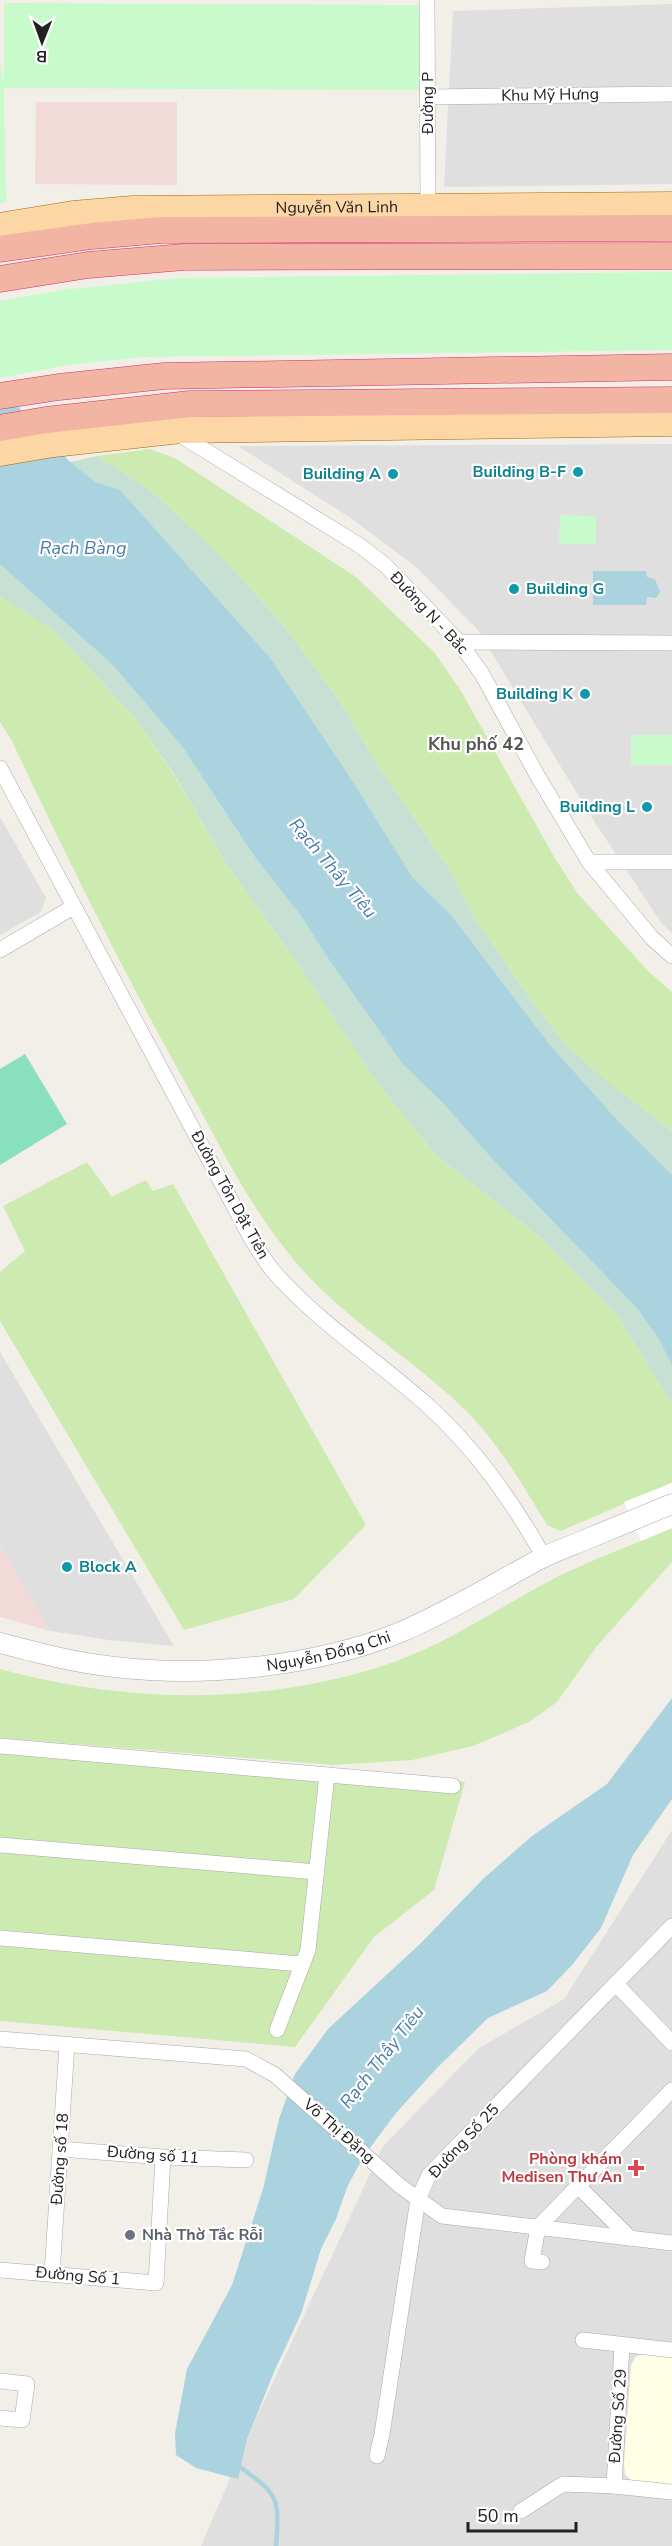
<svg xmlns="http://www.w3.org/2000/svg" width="672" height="2546" font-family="'Nunito Sans',sans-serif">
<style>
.residential{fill:#e0dfdf}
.commercial{fill:#f2dad9}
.education{fill:#ffffe5}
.grass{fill:#cdebb0}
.wetland{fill:#c6e0d4}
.park{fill:#c8facc}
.pitch{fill:#88e0be}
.water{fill:#aad3df}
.pier{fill:#fff}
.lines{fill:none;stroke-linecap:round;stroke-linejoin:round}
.stream{stroke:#aad3df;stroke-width:4.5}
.minor-casing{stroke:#a9a9a9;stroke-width:16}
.tertiary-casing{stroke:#a9a9a9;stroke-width:21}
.primary-casing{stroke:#a06b00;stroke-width:27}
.trunk-casing{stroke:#dc2a67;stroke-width:27}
.minor{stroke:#fff;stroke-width:15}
.tertiary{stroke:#fff;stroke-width:20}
.primary{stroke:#fcd6a4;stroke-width:26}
.trunk{stroke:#f2b4a3;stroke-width:26}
.culture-dot{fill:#0f9aa8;stroke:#fff;stroke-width:2}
.health-dot{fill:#e0444e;stroke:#fff;stroke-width:2}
.worship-dot{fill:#6b7280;stroke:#fff;stroke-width:2}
.labels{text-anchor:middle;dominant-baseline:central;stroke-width:4.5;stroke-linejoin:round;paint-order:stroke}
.street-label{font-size:16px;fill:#222;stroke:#fff}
.culture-label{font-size:16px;font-weight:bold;fill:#0d838f;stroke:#fff;text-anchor:end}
.health-label{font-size:16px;font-weight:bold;fill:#be3a42;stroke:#fff;text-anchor:end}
.worship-label{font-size:16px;font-weight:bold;fill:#5b616d;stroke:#fff;text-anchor:start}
.water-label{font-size:18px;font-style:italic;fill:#4a7aab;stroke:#fff}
.neighbourhood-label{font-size:18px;font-weight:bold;fill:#555;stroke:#fff}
</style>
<rect width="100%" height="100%" fill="#f2efe9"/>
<g class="residential">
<path d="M 672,4 L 672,184 L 444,187 L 453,11 Z"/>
<path d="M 672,444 L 672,933 L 662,924 L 592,818 L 477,629 L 416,567 L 352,519 L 238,446 Z"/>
<path d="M 0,817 L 46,898 L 41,912 L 0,935 Z"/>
<path d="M 0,1352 L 174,1646 L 109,1640 L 50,1631 L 0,1545 Z"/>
<path d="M 672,1830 L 672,2546 L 201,2546 L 253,2425 L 383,2146 L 479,2048 L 564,1999 Z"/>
</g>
<g class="commercial">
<path d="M 36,102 L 177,102 L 177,185 L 35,184 Z"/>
<path d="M 0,1545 L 50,1631 L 0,1617 Z"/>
</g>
<path class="education" d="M 646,2353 L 672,2355 L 672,2486 L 632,2482 L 625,2474 L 624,2464 L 631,2366 L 635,2357 Z"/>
<g class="grass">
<path d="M 150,449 L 175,458 L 356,577 L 434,652 L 461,691 L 553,855 L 578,894 L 648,971 L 672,992 L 672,1131 L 610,1085 L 565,1044 L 531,1000 L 475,919 L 449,869 L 376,763 L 340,702 L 294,639 L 246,583 L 199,535 L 151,491 L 97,456 Z"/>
<path d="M 0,596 L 54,631 L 137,720 L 179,783 L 227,865 L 296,961 L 379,1085 L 436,1155 L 544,1240 L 617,1315 L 672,1404 L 672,1483 L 561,1531 L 547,1525 C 521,1483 496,1438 459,1404 C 404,1352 336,1314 289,1254 C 249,1205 221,1148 191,1093 C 126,977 67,859 11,739 L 0,722 Z"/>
<path d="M 87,1162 L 112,1197 L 146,1180 L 153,1191 L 173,1184 L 366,1525 L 294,1599 L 184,1630 L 0,1321 L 0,1272 L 25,1251 L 3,1206 Z"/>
<path d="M 672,1528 L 672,1562 L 597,1646 L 557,1702 L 529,1722 L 473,1746 L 412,1760 L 333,1765 L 0,1738 L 0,1669 C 128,1704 268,1706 394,1662 C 453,1641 504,1604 559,1576 C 596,1558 635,1544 672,1528 Z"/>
<path d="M 0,1741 L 465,1782 L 434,1890 L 374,1937 L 295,2047 L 0,2021 Z"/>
</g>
<g class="wetland">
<path d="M 97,456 L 151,491 L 199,535 L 246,583 L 294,639 L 340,702 L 376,763 L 449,869 L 475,919 L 531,1000 L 565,1044 L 611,1085 L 672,1131 L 672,1239 L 70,462 Z"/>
<path d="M 0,540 L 82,620 L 672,1338 L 672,1404 L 617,1315 L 544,1240 L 436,1155 L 379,1085 L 296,961 L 227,865 L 177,779 L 137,720 L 54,631 L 0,596 Z"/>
</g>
<g class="park">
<path d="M 4,3 L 419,5 L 419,90 L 4,88 L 6,202 L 0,203 L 0,62 L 4,83 Z"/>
<path d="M 672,272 L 672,350 L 143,357 L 68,365 L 0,378 L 0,301 L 61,290 L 179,278 Z"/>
<path d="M 560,515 L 596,516 L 596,544 L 559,544 Z"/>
<rect x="631" y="735" width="41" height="30"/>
</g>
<path class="pitch" d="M 25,1054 L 67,1124 L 0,1165 L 0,1069 Z"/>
<g class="water">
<path d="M 0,387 L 70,462 L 95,482 L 120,490 L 270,658 L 351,779 L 412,877 L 451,915 L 549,1044 L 617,1120 L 672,1175 L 672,1365 L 659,1339 L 637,1308 L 488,1154 L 444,1104 L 402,1063 L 324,952 L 302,917 L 255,857 L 182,746 L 149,707 L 112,664 L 0,564 Z"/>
<path d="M 593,571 L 646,571 L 647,577 L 655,579 L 660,592 L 656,598 L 647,597 L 646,605 L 593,605 Z"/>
<path d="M 672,1698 L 672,1799 L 633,1855 L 601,1928 L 572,1965 L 547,1991 L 488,2018 L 437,2068 L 396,2113 L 364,2156 L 348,2185 L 336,2219 L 321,2249 L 301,2314 L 274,2372 L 247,2439 L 238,2479 L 196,2468 L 176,2455 L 175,2433 L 187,2369 L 232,2285 L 263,2189 L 279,2119 L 295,2074 L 328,2029 L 421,1943 L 483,1879 L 532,1836 L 607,1784 Z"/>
</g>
<path class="pier" d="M 672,1483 L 672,1528 L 641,1541 L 624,1502 Z"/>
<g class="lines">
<path class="stream" d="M 237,2465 C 278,2494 280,2496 276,2546"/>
<defs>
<g id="minor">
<path d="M 427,0 L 428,206"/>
<path d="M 428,97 L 672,94"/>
<path d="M 177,433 L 359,545 L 385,565 L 459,642 L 482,674 L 537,775 L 589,862 L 652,938 L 672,956"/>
<path d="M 459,642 L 672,643"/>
<path d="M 0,768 L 251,1238 C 258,1249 265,1262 274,1272 C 318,1322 375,1359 425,1403 C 476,1449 510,1498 544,1557"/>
<path d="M 589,862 L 672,862"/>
<path d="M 0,950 L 73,907"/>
<path d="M 0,1746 L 453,1786"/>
<path d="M 0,1845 L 317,1872"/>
<path d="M 0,1938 L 301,1964"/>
<path d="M 616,1984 L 672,2043"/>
<path d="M 277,2030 L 308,1950 L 327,1775"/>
<path d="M 0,2039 L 246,2059 L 275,2075 L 400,2186 L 442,2216 L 672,2243"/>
<path d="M 60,2149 L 163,2157 L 246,2160"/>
<path d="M 578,2186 L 630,2238"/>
<path d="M 542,2262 L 532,2261 L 538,2227 L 672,2090"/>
<path d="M 0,2270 L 156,2283 L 163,2157"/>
<path d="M 52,2274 L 67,2044"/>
<path d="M 583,2340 L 672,2350"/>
<path d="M 0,2381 L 27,2384 L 22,2420 L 0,2418"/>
<path d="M 377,2456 L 382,2434 L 418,2199 L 429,2175 L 672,1926"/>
<path d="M 614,2486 L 622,2346"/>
<path d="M 521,2511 L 563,2484 L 614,2486 L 672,2492"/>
</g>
<g id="tertiary">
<path id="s1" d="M 0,1643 C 38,1653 76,1663 115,1667 C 205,1678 318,1666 401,1632 C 450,1611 495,1583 542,1558 C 558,1550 576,1544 592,1537 C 619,1526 645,1515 672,1504"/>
</g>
<g id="primary">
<path id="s2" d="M 0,226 L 73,214 L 133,209 L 672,205"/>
<path d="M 0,453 L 53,444 L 181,430 L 672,423"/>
</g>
<g id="trunk">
<path d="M 0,249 L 92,236 L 162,230 L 672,228"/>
<path d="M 0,279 L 88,265 L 184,257 L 672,256"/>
<path d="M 0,396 L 59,387 L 164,376 L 672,367"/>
<path d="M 0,428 L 46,420 L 190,404 L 672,400"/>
</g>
</defs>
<use href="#minor" class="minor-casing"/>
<use href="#tertiary" class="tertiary-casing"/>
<use href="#primary" class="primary-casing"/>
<use href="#trunk" class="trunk-casing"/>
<use href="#minor" class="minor"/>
<use href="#tertiary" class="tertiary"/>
<use href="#primary" class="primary"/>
<use href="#trunk" class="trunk"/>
</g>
<g class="culture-dot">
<circle cx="578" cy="472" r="6"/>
<circle cx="393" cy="474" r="6"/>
<circle cx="514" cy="589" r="6"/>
<circle cx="585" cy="694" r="6"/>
<circle cx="647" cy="807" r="6"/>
<circle cx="67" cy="1567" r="6"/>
</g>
<path class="health-dot" d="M633 2159h6v6h6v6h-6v6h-6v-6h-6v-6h6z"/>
<circle class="worship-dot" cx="130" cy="2235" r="6"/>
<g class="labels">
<g class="street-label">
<text transform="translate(550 95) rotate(-1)">Khu Mỹ Hưng</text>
<text transform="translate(428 103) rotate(-90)">Đường P</text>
<text stroke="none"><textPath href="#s2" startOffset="338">Nguyễn Văn Linh</textPath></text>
<text transform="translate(429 613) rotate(47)">Đường N - Bắc</text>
<text transform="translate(230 1195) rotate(61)">Đường Tôn Dật Tiên</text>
<text stroke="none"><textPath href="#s1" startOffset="333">Nguyễn Đổng Chi</textPath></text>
<text transform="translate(339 2131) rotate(41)">Võ Thị Đặng</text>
<text transform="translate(464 2141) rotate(-47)">Đường Số 25</text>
<text transform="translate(153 2155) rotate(4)">Đường số 11</text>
<text transform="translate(60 2159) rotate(-86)">Đường số 18</text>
<text transform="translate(78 2276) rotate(5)">Đường Số 1</text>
<text transform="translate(618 2416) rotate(-86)">Đường Số 29</text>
</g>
<g class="culture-label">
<text x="566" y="472">Building B-F</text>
<text x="381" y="474">Building A</text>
<text x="526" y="589" text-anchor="start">Building G</text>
<text x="573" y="694">Building K</text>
<text x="635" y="807">Building L</text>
<text x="79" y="1567" text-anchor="start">Block A</text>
</g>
<g class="health-label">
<text x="622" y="2159">Phòng khám<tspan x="622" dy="18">Medisen Thư An</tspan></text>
</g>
<g class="worship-label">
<text x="142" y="2235">Nhà Thờ Tắc Rỗi</text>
</g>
<g class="water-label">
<text x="83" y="548">Rạch Bàng</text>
<text transform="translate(333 868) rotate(50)">Rạch Thầy Tiêu</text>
<text transform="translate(382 2057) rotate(-52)">Rạch Thầy Tiêu</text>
</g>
<g class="neighbourhood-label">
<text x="476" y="744">Khu phố 42</text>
</g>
</g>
<g transform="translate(42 42) rotate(181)" stroke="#ffffff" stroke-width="4.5" paint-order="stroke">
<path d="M0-4.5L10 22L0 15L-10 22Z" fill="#222222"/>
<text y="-9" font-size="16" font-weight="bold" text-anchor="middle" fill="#222222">B</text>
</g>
<path d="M468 2522v9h108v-9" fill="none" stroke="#222222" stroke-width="3"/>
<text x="477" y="2522" font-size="18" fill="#222222" stroke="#ffffff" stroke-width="4.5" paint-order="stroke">50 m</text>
</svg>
